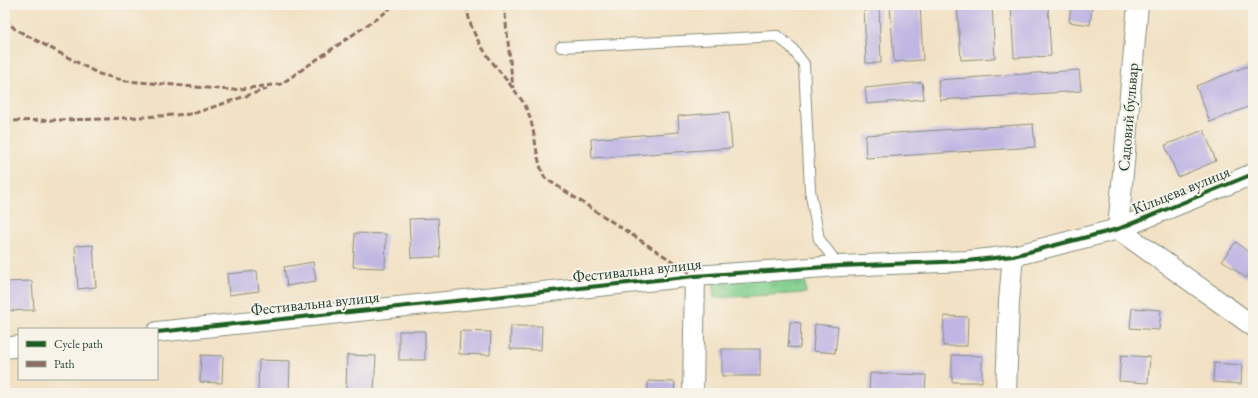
<svg xmlns="http://www.w3.org/2000/svg" width="1258" height="398" font-family="'EB Garamond',serif">
<style>
.park{fill:url(#park-tufts);stroke:#508661}
.building{fill:#c0b6e3}
.lines{fill:none;stroke-linecap:round;stroke-linejoin:round}
.lane-casing{stroke:#888f7c;stroke-width:12}
.street-casing{stroke:#888f7c;stroke-width:22}
.lane{stroke:#fff;stroke-width:10}
.street{stroke:#fff;stroke-width:20}
.quiet{stroke:#8d6e63;stroke-width:3;stroke-dasharray:6 3;stroke-linecap:butt}
.cycleway-casing{stroke:#f7f3e8;stroke-width:6}
.cycleway{stroke:#1b5e20;stroke-width:4}
.labels{text-anchor:middle;dominant-baseline:central;stroke-width:4;stroke-linejoin:round;paint-order:stroke}
.street-label{font-size:16px;fill:#1f3d34;stroke:#f7f3e8}
</style>
<defs>
<pattern id="park-tufts" width="24" height="20" patternUnits="userSpaceOnUse"><rect width="24" height="20" fill="#81cf8e"/><path d="M3 7l-1-3M5 7V3M7 7l1-3M15 17l-1-3M17 17v-4M19 17l1-3" fill="none" stroke="#69a975"/></pattern>
</defs>
<rect width="100%" height="100%" fill="#f7f3e8"/>
<filter id="ink" filterUnits="userSpaceOnUse"><feTurbulence type="fractalNoise" baseFrequency=".025" numOctaves="2"/><feDisplacementMap in="SourceGraphic" scale="8" xChannelSelector="R" yChannelSelector="G"/><feConvolveMatrix kernelMatrix="1 2 1 2 8 2 1 2 1" color-interpolation-filters="sRGB"/></filter>
<filter id="wash" filterUnits="userSpaceOnUse"><feTurbulence type="fractalNoise" baseFrequency=".012" numOctaves="4" result="noise"/><feDisplacementMap in="SourceGraphic" scale="16" xChannelSelector="R" yChannelSelector="G"/><feGaussianBlur stdDeviation="0.9" result="paint"/><feColorMatrix in="noise" values="0 0 0 0 0 0 0 0 0 0 0 0 0 0 0 0 0 1.4 0 .05"/><feComposite in="paint" operator="in"/></filter>
<g filter="url(#wash)">
<rect width="100%" height="100%" fill="#f2e1c4"/>
<path class="park" d="M 804,274 L 806,293 L 714,298 L 713,278 Z"/>
<g id="blocks">
<g class="building">
<path d="M 864,5 L 879,5 L 881,63 L 866,63 Z"/>
<path d="M 890,5 L 920,5 L 923,60 L 894,62 Z"/>
<path d="M 957,5 L 992,5 L 995,58 L 961,60 Z"/>
<path d="M 1011,5 L 1048,5 L 1051,56 L 1014,58 Z"/>
<path d="M 1071,5 L 1092,5 L 1090,25 L 1069,22 Z"/>
<path d="M 1250,65 L 1253,73 L 1253,105 L 1210,122 L 1196,86 Z"/>
<path d="M 1079,70 L 1081,91 L 940,100 L 938,80 Z"/>
<path d="M 922,82 L 924,99 L 867,104 L 865,88 Z"/>
<path d="M 729,112 L 732,148 L 592,158 L 591,139 L 679,132 L 678,116 Z"/>
<path d="M 1033,124 L 1035,147 L 866,158 L 865,135 Z"/>
<path d="M 1204,130 L 1216,161 L 1178,177 L 1165,145 Z"/>
<path d="M 438,218 L 440,257 L 411,258 L 409,219 Z"/>
<path d="M 355,233 L 386,234 L 385,268 L 353,267 Z"/>
<path d="M 1236,242 L 1253,256 L 1253,268 L 1246,278 L 1222,260 Z"/>
<path d="M 93,245 L 96,287 L 78,289 L 75,246 Z"/>
<path d="M 313,262 L 316,281 L 287,286 L 284,267 Z"/>
<path d="M 257,271 L 259,291 L 229,295 L 227,274 Z"/>
<path d="M 32,281 L 34,310 L 5,311 L 5,282 Z"/>
<path d="M 1132,308 L 1161,310 L 1159,330 L 1130,328 Z"/>
<path d="M 944,316 L 968,317 L 967,346 L 943,346 Z"/>
<path d="M 790,322 L 801,323 L 800,348 L 788,347 Z"/>
<path d="M 815,324 L 838,327 L 835,353 L 813,351 Z"/>
<path d="M 511,326 L 542,326 L 541,350 L 510,349 Z"/>
<rect x="399" y="331" width="26" height="29"/>
<path d="M 460,331 L 491,332 L 490,355 L 459,354 Z"/>
<rect x="722" y="349" width="38" height="27"/>
<path d="M 201,355 L 223,356 L 222,383 L 200,382 Z"/>
<path d="M 347,355 L 376,356 L 374,391 L 346,389 Z"/>
<path d="M 952,355 L 982,356 L 982,382 L 952,382 Z"/>
<path d="M 1121,355 L 1150,357 L 1148,383 L 1119,381 Z"/>
<path d="M 259,360 L 290,361 L 289,393 L 258,393 Z"/>
<path d="M 1214,363 L 1242,365 L 1241,384 L 1213,382 Z"/>
<path d="M 870,373 L 926,375 L 925,393 L 869,393 Z"/>
<path d="M 648,381 L 675,382 L 674,393 L 648,393 Z"/>
</g>
</g>
</g>
<g filter="url(#ink)">
<use href="#blocks" fill-opacity="0" stroke="#888f7c" stroke-width="1"/>
<g class="lines">
<defs>
<path id="lane" d="M 561,47 L 777,36 L 791,47 L 804,64 L 810,190 L 819,239 L 839,266"/>
<g id="street">
<path d="M 1118,229 L 1138,5"/>
<path d="M 1118,229 L 1253,326"/>
<path d="M 157,332 L 695,276 L 839,266 L 967,261 L 1013,256 L 1118,229 L 1253,174"/>
<path d="M 5,348 L 19,346"/>
<path d="M 693,393 L 695,276"/>
<path d="M 1006,393 L 1009,301 L 1013,256"/>
</g>
</defs>
<use href="#lane" class="lane-casing"/>
<use href="#street" class="street-casing"/>
<use href="#lane" class="lane"/>
<use href="#street" class="street"/>
<g class="quiet">
<path d="M 467,5 C 469,43 503,72 523,102 C 537,125 533,154 545,178 L 695,276"/>
<path d="M 504,5 L 513,88"/>
<path d="M 5,19 L 15,29 L 99,74 L 126,81 L 232,90 L 281,84 L 386,12 L 393,5"/>
<path d="M 5,121 L 106,119 L 192,114 L 267,89"/>
</g>
<defs>
<path id="cycleway" d="M 157,332 L 695,276 L 839,266 L 967,261 L 1013,256 L 1118,229 L 1253,174"/>
</defs>
<use href="#cycleway" class="cycleway-casing"/>
<use href="#cycleway" class="cycleway"/>
</g>
</g>
<g class="labels">
<g class="street-label">
<text transform="translate(1128 117) rotate(-85)">Садовий бульвар</text>
<text transform="translate(1181 190) rotate(-22)">Кільцева вулиця</text>
<text transform="translate(637 270) rotate(-6)">Фестивальна вулиця</text>
<text transform="translate(315 303) rotate(-6)">Фестивальна вулиця</text>
</g>
</g>
<rect width="1258" height="398" fill="none" stroke="#f7f3e8" stroke-width="20"/>
<rect x="18" y="328" width="140" height="52" fill="#f7f3e8" stroke="#a1aaa0"/>
<rect x="26" y="341" width="20" height="6" fill="#1b5e20" stroke="#a1aaa0"/>
<text x="54" y="348" font-size="12" fill="#1f3d34">Cycle path</text>
<rect x="26" y="361" width="20" height="6" fill="#8d6e63" stroke="#a1aaa0"/>
<text x="54" y="368" font-size="12" fill="#1f3d34">Path</text>
</svg>
